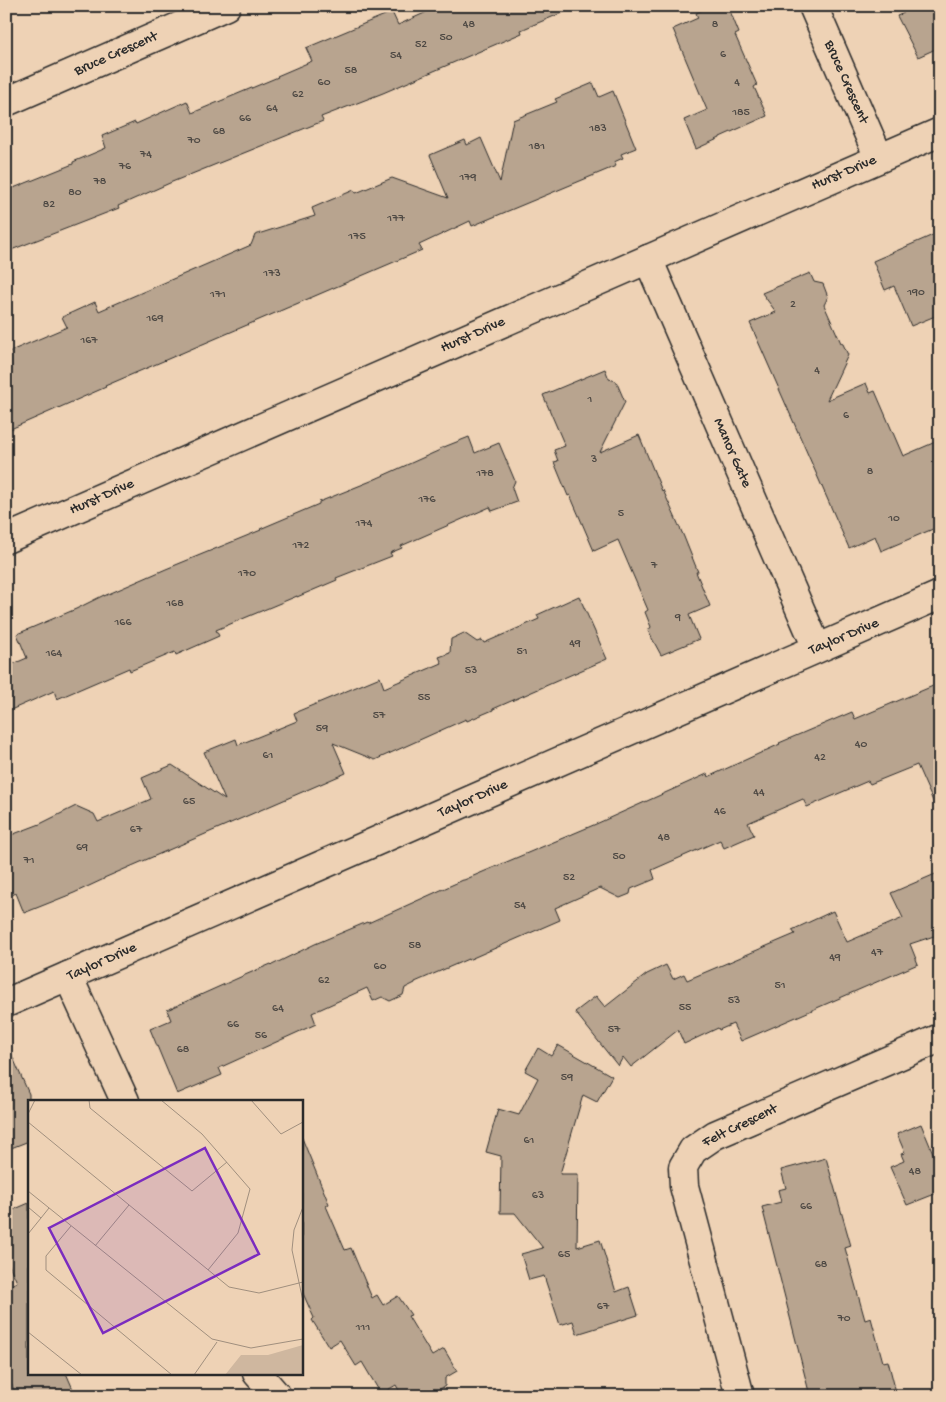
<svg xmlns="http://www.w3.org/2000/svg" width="946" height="1402" font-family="'Gochi Hand',sans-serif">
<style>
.building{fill:#b8a48f;stroke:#2b2b2b}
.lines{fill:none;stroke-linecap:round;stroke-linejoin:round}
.minor-casing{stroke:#2b2b2b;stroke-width:31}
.minor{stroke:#eed2b5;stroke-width:28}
.labels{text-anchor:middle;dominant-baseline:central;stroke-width:4;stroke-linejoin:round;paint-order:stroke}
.number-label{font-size:12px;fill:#4e4944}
.street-label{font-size:15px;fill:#2b2b2b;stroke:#eed2b5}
.inset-road{fill:none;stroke:#a08f7e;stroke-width:1}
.view{fill:#7b2cbf;fill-opacity:0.15;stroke:#7b2cbf;stroke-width:2.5}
.inset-edge{fill:none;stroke:#2b2b2b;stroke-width:2.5}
</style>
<rect width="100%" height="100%" fill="#eed2b5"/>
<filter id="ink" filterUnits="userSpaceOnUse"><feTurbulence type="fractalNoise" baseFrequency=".02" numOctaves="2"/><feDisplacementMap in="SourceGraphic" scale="10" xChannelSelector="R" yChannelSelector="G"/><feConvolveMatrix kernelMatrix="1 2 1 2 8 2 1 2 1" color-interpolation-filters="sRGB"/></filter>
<g filter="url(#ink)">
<g class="building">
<path d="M 440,6 L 576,7 L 521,30 L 522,33 L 383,93 L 321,117 L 323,121 L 172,182 L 118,206 L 119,208 L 6,252 L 6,191 L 73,164 L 73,162 L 106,148 L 102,136 L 135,122 L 136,124 L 187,101 L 192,113 L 278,77 L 277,76 L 312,61 L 306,48 L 392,12 L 398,25 Z"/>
<path d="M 711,6 L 728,6 L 739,33 L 735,35 L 757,85 L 754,87 L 767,116 L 720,137 L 720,138 L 696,149 L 684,120 L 707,110 L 673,29 L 698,18 L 696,13 Z"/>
<path d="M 901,6 L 940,6 L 940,47 L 918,57 L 897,16 L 904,13 Z"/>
<path d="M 593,83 L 599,97 L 613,91 L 636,148 L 621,154 L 623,158 L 614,162 L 616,166 L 472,226 L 470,221 L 419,245 L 422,250 L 105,386 L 106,387 L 6,431 L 6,353 L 67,327 L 62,317 L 95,302 L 99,311 L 251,245 L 255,235 L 315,216 L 312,208 L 354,190 L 356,193 L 392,178 L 448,198 L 430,155 L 465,140 L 467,145 L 481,138 L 500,182 L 513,120 L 557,102 L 555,99 Z"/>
<path d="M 940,232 L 940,314 L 911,326 L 894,286 L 885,290 L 873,261 Z"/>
<path d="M 810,273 L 814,282 L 823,284 L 828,297 L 824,305 L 841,343 L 843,344 L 848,355 L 827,400 L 866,383 L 870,393 L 875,391 L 903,456 L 940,440 L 940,526 L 881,551 L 875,536 L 849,548 L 750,323 L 776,312 L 762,293 Z"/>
<path d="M 605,369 L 609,379 L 616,381 L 625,402 L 600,452 L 639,435 L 662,491 L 663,490 L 684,537 L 698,572 L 696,572 L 710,606 L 689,615 L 699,639 L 661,655 L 648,631 L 651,627 L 645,612 L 648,610 L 618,540 L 594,551 L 570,495 L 568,496 L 554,462 L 558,461 L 554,450 L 565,446 L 543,395 Z"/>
<path d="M 469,437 L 475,453 L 499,443 L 515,481 L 512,488 L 517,502 L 492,511 L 490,507 L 401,546 L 402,548 L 390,553 L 392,556 L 336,578 L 337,580 L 297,597 L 297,596 L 216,630 L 219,636 L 176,655 L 175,652 L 130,671 L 129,668 L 57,699 L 54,691 L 6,712 L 6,667 L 27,658 L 17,634 L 76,609 L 104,595 L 104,596 L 166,569 L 261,530 L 260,529 L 319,504 L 319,502 L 371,481 L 440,450 L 439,449 Z"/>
<path d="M 579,596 L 607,659 L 493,709 L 493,710 L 467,721 L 466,719 L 375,760 L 333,743 L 346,773 L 104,878 L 104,879 L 74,893 L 24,913 L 16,893 L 6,898 L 6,837 L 40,824 L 76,806 L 94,814 L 98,822 L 151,799 L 142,778 L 172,765 L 225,800 L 204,752 L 236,739 L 238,745 L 297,721 L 294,713 L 380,677 L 384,688 L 442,663 L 439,657 L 450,653 L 451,639 L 464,633 L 477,642 L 482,640 L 484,643 L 539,619 L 537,615 Z"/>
<path d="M 940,683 L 940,817 L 917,765 L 870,784 L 868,781 L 807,807 L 803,799 L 748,823 L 754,835 L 724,848 L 720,840 L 652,870 L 655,879 L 631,889 L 630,894 L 620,898 L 600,888 L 555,908 L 560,920 L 468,960 L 468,959 L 415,982 L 415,983 L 405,988 L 403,995 L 390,1001 L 382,997 L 373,1001 L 367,988 L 312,1013 L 316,1024 L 219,1068 L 222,1075 L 177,1094 L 150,1029 L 171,1020 L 167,1010 L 245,975 L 271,964 L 272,965 L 315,944 L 367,922 L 368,923 L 463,880 L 464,880 L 596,824 L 707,774 L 708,777 L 780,744 L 779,743 L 852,712 L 855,719 Z"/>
<path d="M 940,872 L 940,934 L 910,944 L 918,964 L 741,1041 L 733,1024 L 719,1030 L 718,1028 L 684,1044 L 678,1030 L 631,1067 L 623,1057 L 618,1066 L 575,1012 L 596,996 L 605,1007 L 647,974 L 666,965 L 673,979 L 684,974 L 687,980 L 795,934 L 792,930 L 833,911 L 847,942 L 903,918 L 891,893 Z"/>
<path d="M 6,1042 L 29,1094 L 29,1141 L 6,1150 Z"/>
<path d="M 558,1045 L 612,1076 L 597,1102 L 583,1095 L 560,1174 L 578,1174 L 577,1247 L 600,1240 L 616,1292 L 629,1287 L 638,1315 L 577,1334 L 573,1321 L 560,1325 L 544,1276 L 529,1280 L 521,1254 L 543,1248 L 515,1213 L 500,1213 L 501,1156 L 486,1152 L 498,1109 L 519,1115 L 538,1078 L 525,1071 L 538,1048 L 551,1056 Z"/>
<path d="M 921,1124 L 940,1170 L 940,1192 L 907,1205 L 890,1167 L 904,1161 L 901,1154 L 905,1153 L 897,1134 Z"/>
<path d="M 302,1138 L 329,1204 L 326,1206 L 345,1250 L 351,1248 L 372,1298 L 377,1295 L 383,1305 L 398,1296 L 411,1315 L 408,1316 L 432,1356 L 444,1349 L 457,1371 L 445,1378 L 445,1386 L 428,1396 L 402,1396 L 396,1385 L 381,1394 L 362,1362 L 356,1366 L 340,1340 L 329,1347 L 312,1320 L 314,1318 L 301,1289 Z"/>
<path d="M 826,1158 L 851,1246 L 845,1248 L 865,1320 L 871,1318 L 883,1362 L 888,1361 L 897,1396 L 810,1396 L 762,1207 L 781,1202 L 778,1190 L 786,1188 L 781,1170 Z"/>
<path d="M 29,1203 L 29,1373 L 66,1373 L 76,1396 L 17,1396 L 6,1373 L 6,1287 L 17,1282 L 6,1258 L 6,1213 Z"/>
</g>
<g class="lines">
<defs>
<g id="minor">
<path d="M 813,6 L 879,158"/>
<path d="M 6,102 L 226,6"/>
<path d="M 648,259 L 817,648"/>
<path d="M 6,539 L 940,132"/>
<path d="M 68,976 L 125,1101"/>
<path d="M 6,1003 L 940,595"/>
<path d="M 257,1373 L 277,1396"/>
<path d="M 740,1396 L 684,1186 L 683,1167 L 693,1150 L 715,1135 L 940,1038"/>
</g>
</defs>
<use href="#minor" class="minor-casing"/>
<use href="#minor" class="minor"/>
</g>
</g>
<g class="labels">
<g class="number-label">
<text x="469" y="25">48</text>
<text x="715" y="25">8</text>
<text x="446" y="38">50</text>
<text x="421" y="45">52</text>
<text x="723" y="55">6</text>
<text x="396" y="56">54</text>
<text x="351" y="71">58</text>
<text x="324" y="83">60</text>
<text x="737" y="83">4</text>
<text x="298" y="95">62</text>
<text x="272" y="109">64</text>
<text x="741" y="113">185</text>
<text x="245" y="119">66</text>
<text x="598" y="129">183</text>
<text x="219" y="132">68</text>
<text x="194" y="141">70</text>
<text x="537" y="147">181</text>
<text x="146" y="155">74</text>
<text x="125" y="167">76</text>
<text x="468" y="178">179</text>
<text x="100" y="182">78</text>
<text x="75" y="193">80</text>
<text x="49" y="205">82</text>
<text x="396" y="219">177</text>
<text x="357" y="237">175</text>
<text x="272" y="274">173</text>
<text x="916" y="293">190</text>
<text x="218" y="295">171</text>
<text x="793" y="305">2</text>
<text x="155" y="319">169</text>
<text x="89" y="341">167</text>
<text x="817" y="371">4</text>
<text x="590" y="400">1</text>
<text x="846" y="416">6</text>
<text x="594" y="460">3</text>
<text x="870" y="472">8</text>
<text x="485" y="474">178</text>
<text x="427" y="500">176</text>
<text x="621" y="514">5</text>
<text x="894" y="519">10</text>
<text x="364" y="524">174</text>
<text x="301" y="546">172</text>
<text x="654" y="566">7</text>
<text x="247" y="574">170</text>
<text x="175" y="604">168</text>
<text x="678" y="618">9</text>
<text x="123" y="623">166</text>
<text x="575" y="644">49</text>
<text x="522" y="652">51</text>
<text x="54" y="654">164</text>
<text x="471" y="671">53</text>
<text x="424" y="698">55</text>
<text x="379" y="716">57</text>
<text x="322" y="729">59</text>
<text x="861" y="745">40</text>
<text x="268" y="756">61</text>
<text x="820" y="758">42</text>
<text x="759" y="793">44</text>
<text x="189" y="802">65</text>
<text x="720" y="812">46</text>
<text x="136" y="830">67</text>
<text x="664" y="838">48</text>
<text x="82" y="848">69</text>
<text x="619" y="857">50</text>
<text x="29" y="861">71</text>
<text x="569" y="878">52</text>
<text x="520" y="906">54</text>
<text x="415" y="946">58</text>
<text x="877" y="953">47</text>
<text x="835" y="958">49</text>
<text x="380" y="967">60</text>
<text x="324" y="981">62</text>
<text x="780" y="986">51</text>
<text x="734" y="1001">53</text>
<text x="685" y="1008">55</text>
<text x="278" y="1009">64</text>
<text x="233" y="1025">66</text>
<text x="614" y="1030">57</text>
<text x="261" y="1036">56</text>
<text x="183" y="1050">68</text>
<text x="567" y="1078">59</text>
<text x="529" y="1141">61</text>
<text x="915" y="1172">48</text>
<text x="538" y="1196">63</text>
<text x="806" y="1207">66</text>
<text x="564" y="1255">65</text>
<text x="821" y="1265">68</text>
<text x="603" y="1307">67</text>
<text x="844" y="1319">70</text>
<text x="363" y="1328">111</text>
</g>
<g class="street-label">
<text transform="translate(116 54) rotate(-24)">Bruce Crescent</text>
<text transform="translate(846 82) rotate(66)">Bruce Crescent</text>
<text transform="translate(844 173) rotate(-23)">Hurst Drive</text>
<text transform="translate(473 335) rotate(-24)">Hurst Drive</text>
<text transform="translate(732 453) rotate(66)">Manor Gate</text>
<text transform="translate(102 497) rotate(-24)">Hurst Drive</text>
<text transform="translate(844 637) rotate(-23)">Taylor Drive</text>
<text transform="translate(473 799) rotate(-24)">Taylor Drive</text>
<text transform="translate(102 962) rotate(-24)">Taylor Drive</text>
<text transform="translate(740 1126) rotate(-26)">Felt Crescent</text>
</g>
</g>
<g transform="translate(28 1100)">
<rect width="275" height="275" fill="#eed2b5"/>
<path d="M 275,245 L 275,275 L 197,275 L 213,255 L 240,255 Z" fill="#cfb79f"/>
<path class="inset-road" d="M 61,0 L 62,8 L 164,91 L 199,62M 133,0 L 174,34 L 222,89 L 210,133 L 180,170M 223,0 L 253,34 L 275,22M 0,14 L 7,0M 0,22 L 201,187 L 231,193 L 275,182M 0,91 L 184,239 L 223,248 L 275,239M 0,107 L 13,118 L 21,108M 275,107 L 266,130 L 264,150 L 275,201M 43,126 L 18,156 L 18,170 L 144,275M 0,134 L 13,118M 67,146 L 101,105M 0,232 L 54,275M 166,275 L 189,242"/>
<path class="view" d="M 177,48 L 231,154 L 75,233 L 21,128 Z"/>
<rect width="275" height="275" class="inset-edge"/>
</g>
<rect width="946" height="1402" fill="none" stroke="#eed2b5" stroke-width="25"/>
<rect x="12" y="12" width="921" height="1377" fill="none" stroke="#2b2b2b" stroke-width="2" filter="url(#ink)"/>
</svg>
